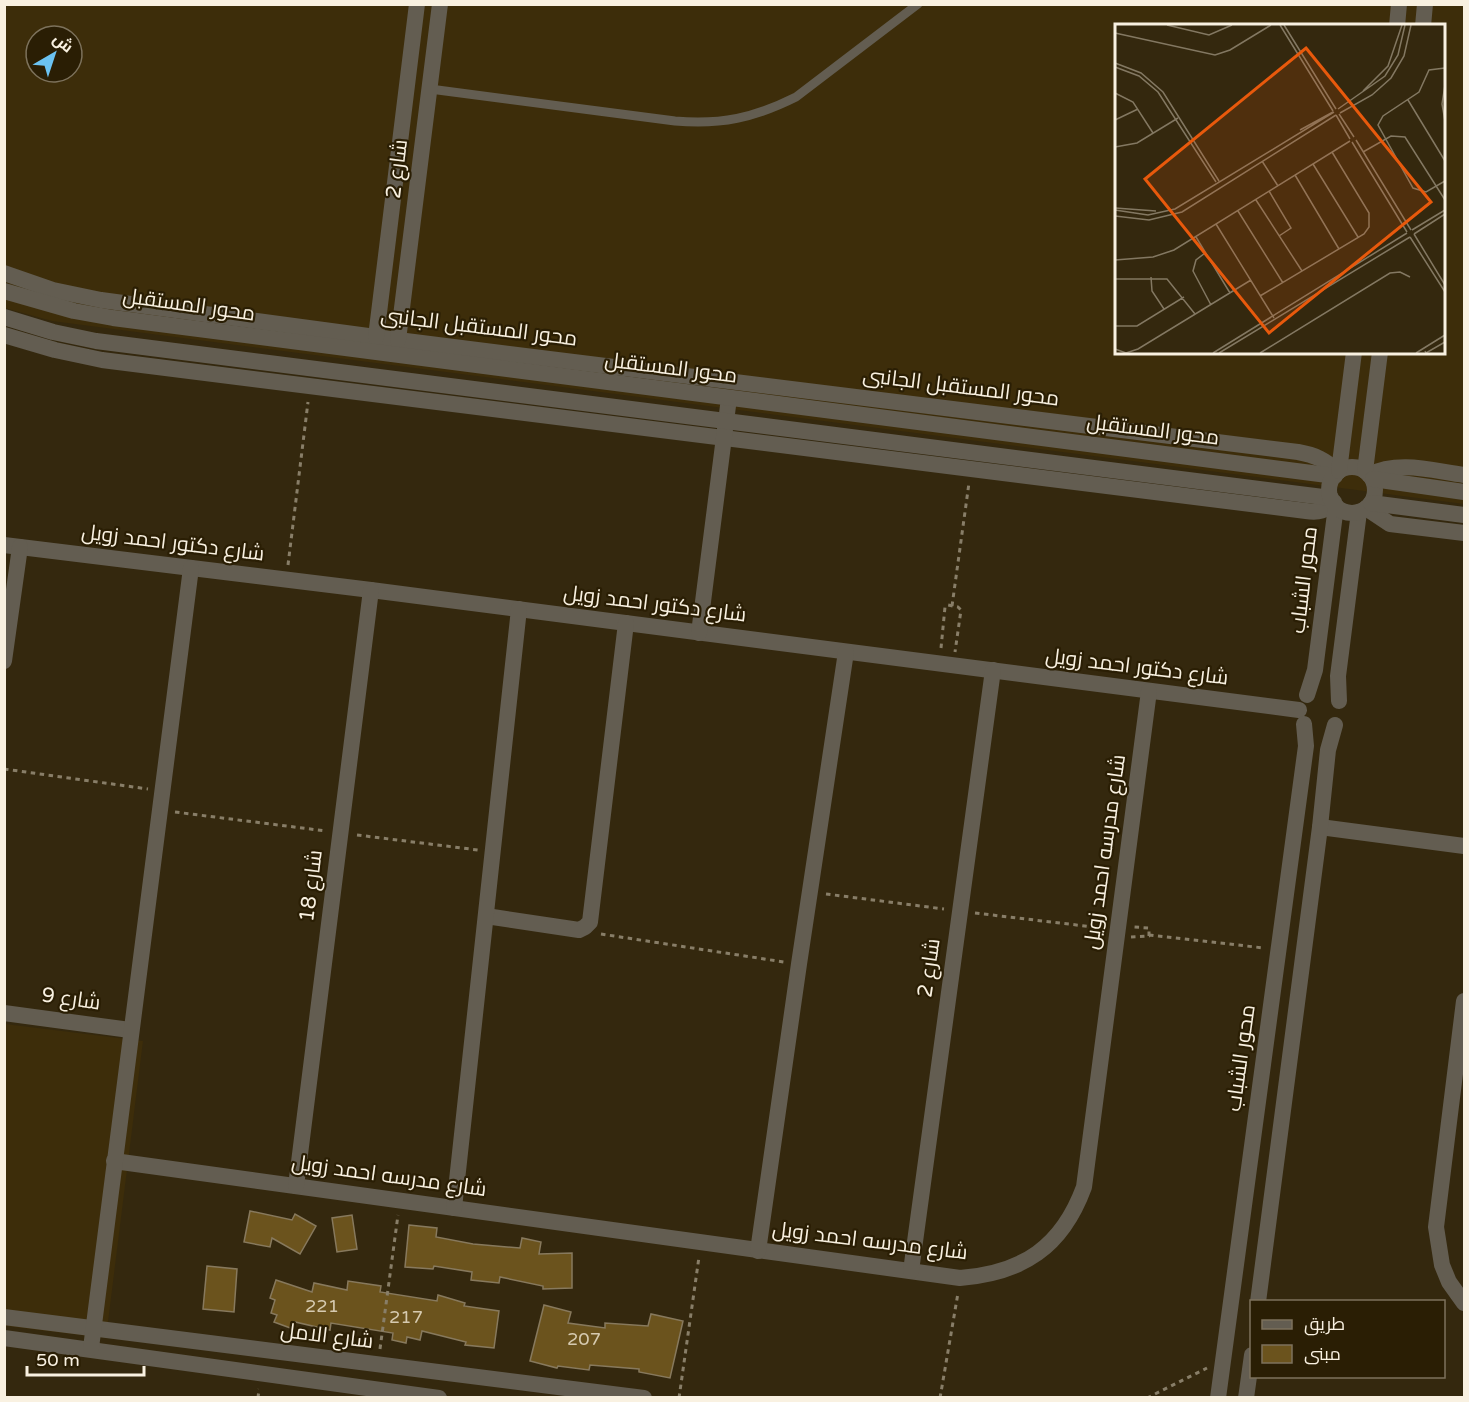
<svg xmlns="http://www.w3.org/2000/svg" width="1469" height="1402" font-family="'Varela Round',Cairo,sans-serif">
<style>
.built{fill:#3d2d0a;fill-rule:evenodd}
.building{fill:#6b531d;stroke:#87795d;stroke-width:1.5}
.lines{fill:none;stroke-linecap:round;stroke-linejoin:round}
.path{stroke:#887e68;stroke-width:3;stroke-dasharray:4.5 4.5;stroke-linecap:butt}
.service{stroke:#635d51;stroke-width:9}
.minor{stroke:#635d51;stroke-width:16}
.tertiary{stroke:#635d51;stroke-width:16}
.labels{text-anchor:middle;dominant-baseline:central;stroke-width:4.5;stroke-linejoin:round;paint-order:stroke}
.number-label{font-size:18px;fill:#d6cab0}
.street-label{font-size:21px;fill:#f9f1e1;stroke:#2a1e04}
.inset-road{fill:none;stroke:#837862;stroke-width:1.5}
.view{fill:#e8590c;fill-opacity:0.15;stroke:#e8590c;stroke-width:3}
.inset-edge{fill:none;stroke:#f9f1e1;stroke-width:3}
</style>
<rect width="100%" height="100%" fill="#34280e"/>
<g class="built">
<path d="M 4,5 L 1464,5 L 1464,504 L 52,321 L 5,308 ZM 1116,26 L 1444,26 L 1444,352 L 1116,352 ZM 36,36 L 72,36 L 72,72 L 36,72 Z"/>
<path d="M 5,1024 L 143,1041 L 106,1338 L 5,1326 Z"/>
</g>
<g class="building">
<path d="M 250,1211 L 292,1220 L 295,1214 L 316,1226 L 300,1254 L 272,1238 L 270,1247 L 244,1242 Z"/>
<path d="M 352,1215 L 357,1249 L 337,1252 L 332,1218 Z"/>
<path d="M 409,1225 L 437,1228 L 436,1237 L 473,1244 L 520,1248 L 522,1238 L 541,1242 L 539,1254 L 572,1253 L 572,1288 L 543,1289 L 543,1286 L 500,1277 L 499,1283 L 471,1280 L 472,1272 L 434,1266 L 433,1269 L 405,1267 Z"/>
<path d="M 207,1266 L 237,1269 L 234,1312 L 203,1309 Z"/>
<path d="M 276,1280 L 312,1292 L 314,1283 L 347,1290 L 348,1281 L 381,1286 L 380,1292 L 437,1301 L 438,1295 L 465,1303 L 464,1306 L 499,1311 L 494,1348 L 465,1345 L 466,1342 L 422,1331 L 420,1340 L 407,1337 L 406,1343 L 392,1340 L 393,1333 L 331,1323 L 330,1330 L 295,1322 L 293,1329 L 274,1322 L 277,1315 L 271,1313 L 275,1300 L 270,1298 Z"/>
<path d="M 544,1305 L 571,1312 L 568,1323 L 605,1328 L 605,1323 L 648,1326 L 651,1314 L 683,1321 L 670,1378 L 639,1372 L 639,1369 L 590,1365 L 589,1370 L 558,1366 L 557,1368 L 530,1361 Z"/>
</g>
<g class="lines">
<g class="path">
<path d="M 288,565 L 308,402"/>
<path d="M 952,606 L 969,483"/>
<path d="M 941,648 L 945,607 L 948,605 L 958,607 L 961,610 L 955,652"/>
<path d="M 4,769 L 148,789"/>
<path d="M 175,812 L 326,831"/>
<path d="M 357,835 L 478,850"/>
<path d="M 826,894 L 944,909"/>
<path d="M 975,913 L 1102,928"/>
<path d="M 601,934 L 784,962"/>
<path d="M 1149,935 L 1264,948"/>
<path d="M 1131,937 L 1149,936 L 1149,928 L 1134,927"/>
<path d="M 380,1349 L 398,1215"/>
<path d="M 258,1398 L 259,1389"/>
<path d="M 679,1398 L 699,1257"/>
<path d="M 940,1398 L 958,1293"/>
<path d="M 1147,1398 L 1207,1368"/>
</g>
<path class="service" d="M 430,89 L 675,121 C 721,125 754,118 796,97 L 918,4"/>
<g class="minor">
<path d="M 4,273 L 53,290 L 101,300 L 398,340 L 1298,452 C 1315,455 1326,460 1338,472"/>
<path d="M 4,335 L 55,350 L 102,360 L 1306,511 C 1319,513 1325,511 1334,502"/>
<path d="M 376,337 L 417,4"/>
<path d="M 398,340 L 440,4"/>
<path d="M 1369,475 C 1399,460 1433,471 1464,475"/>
<path d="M 1366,508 L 1390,524 L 1464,533"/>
<path d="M 4,545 L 371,590 L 1299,710"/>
<path d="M 699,633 L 729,398"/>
<path d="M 4,661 L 20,547"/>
<path d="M 1307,695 L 1315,670 L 1336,506"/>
<path d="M 1339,701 L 1338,676 L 1359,512"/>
<path d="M 1320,827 L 1464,846"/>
<path d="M 486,916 L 579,930 L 585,927 L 590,922 L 626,623"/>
<path d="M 1464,1001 L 1436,1227 L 1442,1265 L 1449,1282 L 1464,1303"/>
<path d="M 4,1013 L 130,1030"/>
<path d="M 114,1161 L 960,1278 C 1023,1273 1062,1247 1084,1187 L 1149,691"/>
<path d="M 296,1186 L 371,590"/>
<path d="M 454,1208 L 519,609"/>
<path d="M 758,1251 L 799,964 L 846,652"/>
<path d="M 911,1271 L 993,670"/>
<path d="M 1258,1302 L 1320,827 L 1328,750 L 1335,725"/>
<path d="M 4,1317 L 644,1398"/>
<path d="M 4,1338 L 439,1398"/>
<path d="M 91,1348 L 191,568"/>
<path d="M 1218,1398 L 1306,746 L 1304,724"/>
<path d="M 1246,1398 L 1252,1355"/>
</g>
<g class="tertiary">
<path d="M 1397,26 L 1399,4"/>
<path d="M 1423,26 L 1425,4"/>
<path d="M 4,291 L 74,311 L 113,318 L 1335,476"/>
<path d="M 4,317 L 53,332 L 96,341 L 1331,498"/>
<circle cx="1352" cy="490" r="23"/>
<path d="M 1339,471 L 1354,352"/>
<path d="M 1365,471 L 1380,352"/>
<path d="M 1373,479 L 1464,492"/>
<path d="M 1371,503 L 1464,515"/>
</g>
</g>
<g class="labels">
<g class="number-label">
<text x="322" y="1306">221</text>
<text x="406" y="1317">217</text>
<text x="584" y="1339">207</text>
</g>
<g class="street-label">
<text transform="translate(397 169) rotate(-83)">شارع 2</text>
<text transform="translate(189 305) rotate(8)">محور المستقبل</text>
<text transform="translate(479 327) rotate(7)">محور المستقبل الجانبى</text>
<text transform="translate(671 368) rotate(7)">محور المستقبل</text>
<text transform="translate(961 387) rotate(7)">محور المستقبل الجانبى</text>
<text transform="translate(1153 430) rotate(7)">محور المستقبل</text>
<text transform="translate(173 543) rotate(7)">شارع دكتور احمد زويل</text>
<text transform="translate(1304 580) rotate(-83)">محور الشباب</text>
<text transform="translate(655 604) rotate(7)">شارع دكتور احمد زويل</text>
<text transform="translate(1137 667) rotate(7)">شارع دكتور احمد زويل</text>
<text transform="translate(1105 852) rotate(-82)">شارع مدرسه احمد زويل</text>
<text transform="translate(311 886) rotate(-83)">شارع 18</text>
<text transform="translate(929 968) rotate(-82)">شارع 2</text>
<text transform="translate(71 999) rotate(8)">شارع 9</text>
<text transform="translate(1241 1058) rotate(-82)">محور الشباب</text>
<text transform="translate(389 1176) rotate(8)">شارع مدرسه احمد زويل</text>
<text transform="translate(870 1241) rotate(7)">شارع مدرسه احمد زويل</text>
<text transform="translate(327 1336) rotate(7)">شارع الامل</text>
</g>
</g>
<g transform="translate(1115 24)">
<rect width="330" height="330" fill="#34280e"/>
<path class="inset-road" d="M 52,1 L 94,11 L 117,1M 165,1 L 218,87M 169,1 L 221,85M 0,9 L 100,31 L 115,26 L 156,1M 0,39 L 26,49 L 48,68 L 104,157M 0,43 L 24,52 L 43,68 L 101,158M 330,44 L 314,46 L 304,68 L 268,92 L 263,101 L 298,164 L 311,168 L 330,157M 330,61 L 327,80 L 330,97M 248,67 L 273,42 L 287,1M 0,69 L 18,78 L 38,109M 293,76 L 330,137M 223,85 L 270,52 L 283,31 L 290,1M 225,89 L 257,71 L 276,54 L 289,32 L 296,1M 224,90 L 239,113M 221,91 L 235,115M 0,96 L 23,85M 185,106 L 218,88M 241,116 L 296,206M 237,118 L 292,208M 0,123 L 22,119 L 63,94M 248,128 L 276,112 L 290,113 L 330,176M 147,137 L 163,162M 198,140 L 243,213M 180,151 L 224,225M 154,167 L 176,204 L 164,212M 141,176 L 187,247M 0,184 L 41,187M 0,186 L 33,191 L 60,185 L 219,88M 123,187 L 168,259M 0,192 L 34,196 L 67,188 L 221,91M 101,200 L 159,294M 297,206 L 330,186M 299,210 L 330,261M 299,210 L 330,190M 81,213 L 115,269M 295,213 L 330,268M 90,229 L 81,236 L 78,247 L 96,281M 0,236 L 38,233 L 59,226 L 235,117M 36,253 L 37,267 L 49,285M 0,255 L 52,255 L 80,290M 145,272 L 249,210 L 254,203 L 254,189 L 217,128M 0,302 L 22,302 L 69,273M 0,325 L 11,329 L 23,325 L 136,256M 310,327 L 311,329 L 330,318M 98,329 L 292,209M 104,329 L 295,213M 145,329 L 275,249 L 285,248 L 295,253M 301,329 L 330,311"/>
<path class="view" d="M 191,24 L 316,178 L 154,309 L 30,155 Z"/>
<rect width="330" height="330" class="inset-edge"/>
</g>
<rect width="1469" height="1402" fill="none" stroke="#f9f1e1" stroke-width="12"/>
<rect x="1250" y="1300" width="195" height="78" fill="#2a1e04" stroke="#7d725c" stroke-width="1.5"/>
<rect x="1262" y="1320" width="30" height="9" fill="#635d51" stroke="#7d725c" stroke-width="1.5"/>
<text x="1304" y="1330" font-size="18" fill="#f9f1e1">طريق</text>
<rect x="1262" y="1345" width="30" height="18" fill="#6b531d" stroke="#7d725c" stroke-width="1.5"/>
<text x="1304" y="1360" font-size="18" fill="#f9f1e1">مبنى</text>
<g transform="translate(54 54) rotate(39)"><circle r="28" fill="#2a1e04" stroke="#7d725c" stroke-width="1.5"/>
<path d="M0-4.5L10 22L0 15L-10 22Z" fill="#6bc3f2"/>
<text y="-9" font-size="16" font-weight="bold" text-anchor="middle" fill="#f9f1e1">ش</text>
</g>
<path d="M27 1366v9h117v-9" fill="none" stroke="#f9f1e1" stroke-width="3"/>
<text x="36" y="1366" font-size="18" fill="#f9f1e1" stroke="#2a1e04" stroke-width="4.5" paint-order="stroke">50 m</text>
</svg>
